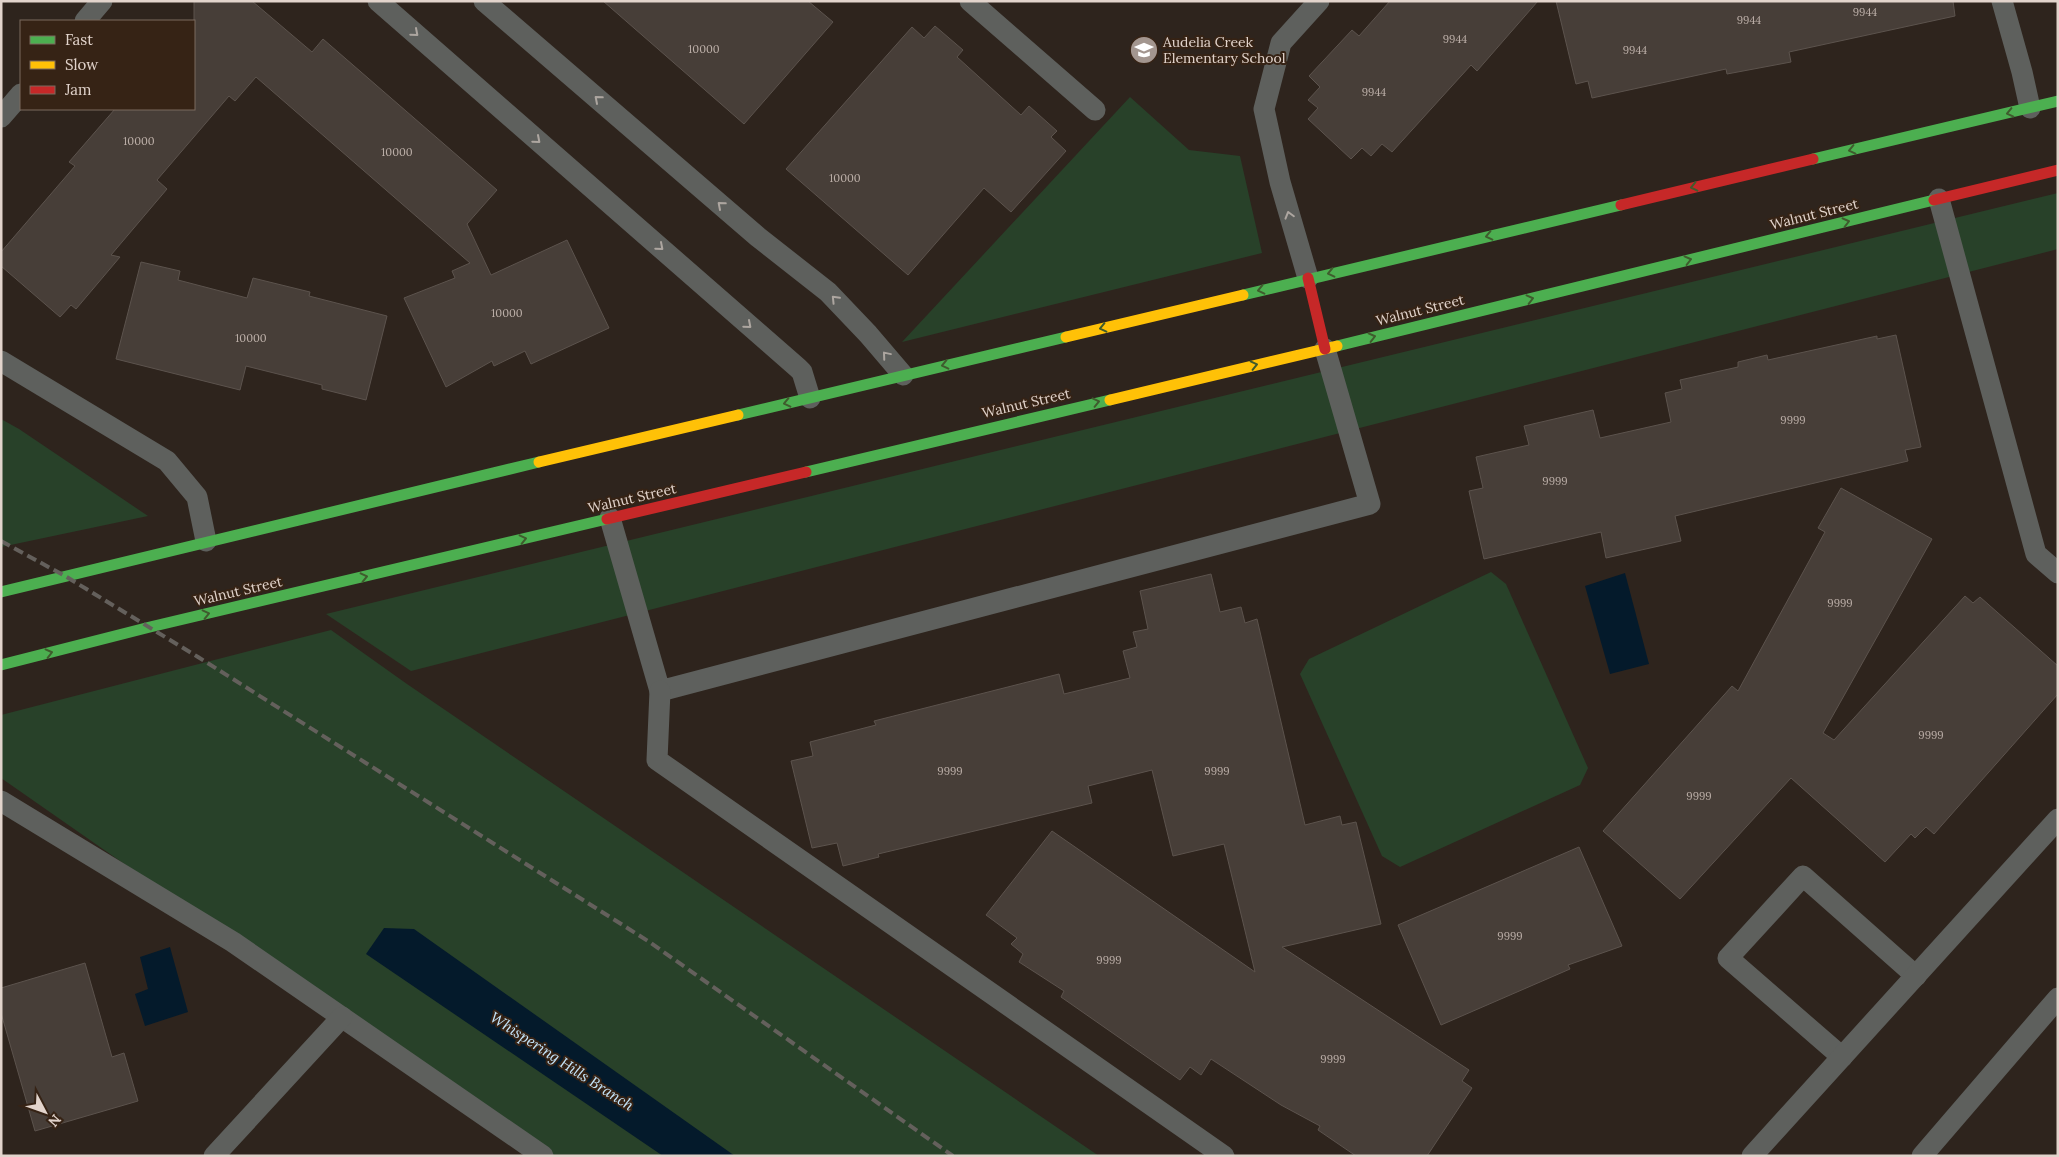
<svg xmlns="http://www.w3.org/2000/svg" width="2059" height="1157" font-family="Lora,serif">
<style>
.green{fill:#284129}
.water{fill:#041a2b}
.building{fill:#473e38;stroke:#5c534d}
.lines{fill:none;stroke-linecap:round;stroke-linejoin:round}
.lane{stroke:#5e605d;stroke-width:21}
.fast{stroke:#4caf50;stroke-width:11}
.slow{stroke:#ffc107;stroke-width:11}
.jam{stroke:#c62828;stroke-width:11}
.rail{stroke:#64605c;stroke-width:4;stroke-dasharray:10 5;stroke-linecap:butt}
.oneway{stroke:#ada6a0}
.oneway2{stroke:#3f5b2d}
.labels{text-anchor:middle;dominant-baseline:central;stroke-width:4;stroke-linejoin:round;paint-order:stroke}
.number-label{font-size:11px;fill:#bbaea7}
.poi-label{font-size:14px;fill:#e2d4cc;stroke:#362315;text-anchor:start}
.street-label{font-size:14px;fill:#e2d4cc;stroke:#362315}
.water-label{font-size:15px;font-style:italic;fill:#c5e6fc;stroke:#362315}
</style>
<rect width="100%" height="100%" fill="#2e241d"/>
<g class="green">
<path d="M 1130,97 L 1189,150 L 1240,156 L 1262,253 L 902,342 Z"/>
<path d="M 2058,193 L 2058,249 L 411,671 L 326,614 Z"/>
<path d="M 1,419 L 19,429 L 148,516 L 1,547 Z"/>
<path d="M 1491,572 L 1506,584 L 1588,768 L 1580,785 L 1400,867 L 1382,856 L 1300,674 L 1309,659 Z"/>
<path d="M 331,630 L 407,684 L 1099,1156 L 543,1156 L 1,778 L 1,715 Z"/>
</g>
<g class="water">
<path d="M 1625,573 L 1649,664 L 1610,674 L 1585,586 Z"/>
<path d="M 384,928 L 414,929 L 735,1156 L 663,1156 L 366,954 Z"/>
<path d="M 170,947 L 188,1012 L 145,1026 L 135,994 L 148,989 L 140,957 Z"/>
</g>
<g class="building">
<path d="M 194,1 L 252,1 L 312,52 L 323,39 L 497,190 L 467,224 L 491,275 L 567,240 L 609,328 L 531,364 L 525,351 L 494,366 L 492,361 L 446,387 L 404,298 L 455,278 L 452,271 L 470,263 L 256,77 L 235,101 L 229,96 L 157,180 L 167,189 L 111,255 L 120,257 L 76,309 L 71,305 L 60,317 L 1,266 L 1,252 L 75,166 L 69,162 L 115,109 L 194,109 Z"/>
<path d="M 603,1 L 808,1 L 833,22 L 744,124 Z"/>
<path d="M 1390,1 L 1538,1 L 1477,71 L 1471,65 L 1392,152 L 1382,144 L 1371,156 L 1362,148 L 1351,159 L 1308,119 L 1318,108 L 1308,100 L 1320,87 L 1309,76 L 1352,30 L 1359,36 Z"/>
<path d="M 1556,1 L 1953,1 L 1955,16 L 1789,52 L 1791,62 L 1727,74 L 1726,69 L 1592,98 L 1588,81 L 1576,84 Z"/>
<path d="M 935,26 L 963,50 L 957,57 L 1021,115 L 1029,106 L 1057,131 L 1051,137 L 1066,151 L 1011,212 L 984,188 L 908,275 L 786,169 L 912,27 L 924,38 Z"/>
<path d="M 141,262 L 180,271 L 178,280 L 247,298 L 253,278 L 310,292 L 309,296 L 387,316 L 366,400 L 322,389 L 322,385 L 246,366 L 240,390 L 116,359 Z"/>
<path d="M 1896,335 L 1921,447 L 1905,450 L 1908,461 L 1675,516 L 1681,541 L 1606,558 L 1601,532 L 1484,559 L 1469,491 L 1483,488 L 1476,457 L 1529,445 L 1524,426 L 1593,410 L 1600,438 L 1671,422 L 1665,393 L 1682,389 L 1680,380 L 1738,367 L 1738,362 L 1767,355 L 1768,360 L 1877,336 L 1877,339 Z"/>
<path d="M 1841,488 L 1932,539 L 1823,733 L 1834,740 L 1965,596 L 1973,603 L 1980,597 L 2058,666 L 2058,694 L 1934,834 L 1926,827 L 1915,838 L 1911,834 L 1885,862 L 1791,778 L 1680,899 L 1603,831 L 1732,686 L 1738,691 L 1825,532 L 1818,528 Z"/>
<path d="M 1211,574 L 1220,612 L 1241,607 L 1245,623 L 1257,619 L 1305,825 L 1340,816 L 1342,825 L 1356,822 L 1381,924 L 1282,947 L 1469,1070 L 1462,1081 L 1472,1088 L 1427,1156 L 1356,1156 L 1318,1130 L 1320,1126 L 1281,1105 L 1211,1059 L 1201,1075 L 1190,1067 L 1180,1080 L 1061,997 L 1064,991 L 1019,962 L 1023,954 L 1011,944 L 1017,938 L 986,915 L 1052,831 L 1255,972 L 1224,844 L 1173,856 L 1152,770 L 1088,786 L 1092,803 L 878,854 L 879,857 L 843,866 L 837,843 L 812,848 L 791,761 L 813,756 L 810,742 L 876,725 L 874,721 L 1059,674 L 1064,694 L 1130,678 L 1123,651 L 1137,647 L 1133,632 L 1148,629 L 1140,591 Z"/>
<path d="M 1579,847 L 1622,946 L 1568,965 L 1570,969 L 1441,1025 L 1398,925 Z"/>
<path d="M 85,963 L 112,1057 L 124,1053 L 138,1101 L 35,1131 L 1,1013 L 1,988 Z"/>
</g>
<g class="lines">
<g class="lane">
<path d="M 378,1 L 798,368 L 802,372 L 810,398"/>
<path d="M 484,1 L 758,237 L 828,292 L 868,334 L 903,375"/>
<path d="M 970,1 L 1095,110"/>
<path d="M 2002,1 L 2022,72 L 2030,108"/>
<path d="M 85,21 L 102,1"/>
<path d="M 1,117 L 21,94"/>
<path d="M 1939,199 L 2036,554 L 2058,573"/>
<path d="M 1308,278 L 1280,182 L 1264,109 L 1281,43 L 1319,1"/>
<path d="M 1,361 L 167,461 L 197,497 L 206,541"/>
<path d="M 610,518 L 660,691 L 1370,504 L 1325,349"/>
<path d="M 660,691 L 657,760 L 1224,1156"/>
<path d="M 1,801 L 233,942 L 543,1156"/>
<path d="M 1842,1057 L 1728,958 L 1803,876 L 1916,976"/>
<path d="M 214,1156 L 342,1017"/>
<path d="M 1752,1156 L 2058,819"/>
<path d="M 1922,1156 L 2058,998"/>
</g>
<g class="fast">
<path d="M 1813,159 L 2058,101"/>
<path d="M 1243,295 L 1621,205"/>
<path d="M 1337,346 L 1934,200"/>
<path d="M 738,415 L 1066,337"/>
<path d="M 806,472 L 1110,400"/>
<path d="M 1,592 L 539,462"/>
<path d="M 1,665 L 150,627 L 607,519"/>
</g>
<g class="slow">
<path d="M 1066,337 L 1243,295"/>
<path d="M 1110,400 L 1337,346"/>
<path d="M 539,462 L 738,415"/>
</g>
<g class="jam">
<path d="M 1934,200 L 2058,170"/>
<path d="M 1621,205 L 1813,159"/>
<path d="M 1308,278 L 1325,349"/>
<path d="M 607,519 L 806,472"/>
</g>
<path class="rail" d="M 1,541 L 65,576 L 198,657 L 648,941 L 953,1156"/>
</g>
<defs><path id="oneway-chevron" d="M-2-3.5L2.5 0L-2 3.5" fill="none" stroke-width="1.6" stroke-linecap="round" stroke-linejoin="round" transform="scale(1.25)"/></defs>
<g class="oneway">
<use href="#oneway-chevron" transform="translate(415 33) rotate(41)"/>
<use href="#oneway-chevron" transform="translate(598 99) rotate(-139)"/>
<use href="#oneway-chevron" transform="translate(537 140) rotate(41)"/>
<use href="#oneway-chevron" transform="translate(721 205) rotate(-139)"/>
<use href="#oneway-chevron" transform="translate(1289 215) rotate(-106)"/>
<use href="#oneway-chevron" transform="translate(660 247) rotate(41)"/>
<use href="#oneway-chevron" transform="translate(835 299) rotate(-134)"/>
<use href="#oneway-chevron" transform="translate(748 325) rotate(41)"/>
<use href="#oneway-chevron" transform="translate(886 355) rotate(-130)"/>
</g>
<g class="oneway2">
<use href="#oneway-chevron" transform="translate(2010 113) rotate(167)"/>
<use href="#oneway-chevron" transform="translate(1852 150) rotate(167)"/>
<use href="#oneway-chevron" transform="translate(1694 187) rotate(167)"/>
<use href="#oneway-chevron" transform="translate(1846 222) rotate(-14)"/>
<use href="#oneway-chevron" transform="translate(1489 236) rotate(167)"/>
<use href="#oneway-chevron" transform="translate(1688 260) rotate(-14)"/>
<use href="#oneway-chevron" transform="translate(1331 273) rotate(167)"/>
<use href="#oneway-chevron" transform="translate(1261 290) rotate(167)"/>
<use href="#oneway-chevron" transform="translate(1530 299) rotate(-14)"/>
<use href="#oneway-chevron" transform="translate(1103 328) rotate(167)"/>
<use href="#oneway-chevron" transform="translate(1372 337) rotate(-14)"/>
<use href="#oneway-chevron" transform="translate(945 365) rotate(167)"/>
<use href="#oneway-chevron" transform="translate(1254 365) rotate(-13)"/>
<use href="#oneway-chevron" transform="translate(1096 402) rotate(-13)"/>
<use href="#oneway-chevron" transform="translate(787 403) rotate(167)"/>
<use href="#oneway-chevron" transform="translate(523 539) rotate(-13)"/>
<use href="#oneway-chevron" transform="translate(364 577) rotate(-13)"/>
<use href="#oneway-chevron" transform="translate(206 614) rotate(-13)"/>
<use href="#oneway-chevron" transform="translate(49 653) rotate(-14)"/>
</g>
<defs>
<symbol id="school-disc" viewBox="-11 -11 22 22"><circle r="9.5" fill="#a3968f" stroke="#362315"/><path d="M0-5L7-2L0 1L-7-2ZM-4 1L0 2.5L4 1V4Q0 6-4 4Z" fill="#fff"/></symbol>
</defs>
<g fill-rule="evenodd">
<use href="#school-disc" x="1128" y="34" width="32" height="32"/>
</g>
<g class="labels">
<g class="number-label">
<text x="1865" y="12">9944</text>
<text x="1749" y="20">9944</text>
<text x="1455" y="39">9944</text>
<text x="704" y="49">10000</text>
<text x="1635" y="50">9944</text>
<text x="1374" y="92">9944</text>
<text x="139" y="141">10000</text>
<text x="397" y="152">10000</text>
<text x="845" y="178">10000</text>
<text x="507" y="313">10000</text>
<text x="251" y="338">10000</text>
<text x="1793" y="420">9999</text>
<text x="1555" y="481">9999</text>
<text x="1840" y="603">9999</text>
<text x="1931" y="735">9999</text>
<text x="950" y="771">9999</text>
<text x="1217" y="771">9999</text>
<text x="1699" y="796">9999</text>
<text x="1510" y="936">9999</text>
<text x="1109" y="960">9999</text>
<text x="1333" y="1059">9999</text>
</g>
<g class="poi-label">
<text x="1163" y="42">Audelia Creek<tspan x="1163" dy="16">Elementary School</tspan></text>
</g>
<g class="street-label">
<text transform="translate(1814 214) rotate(-14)">Walnut Street</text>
<text transform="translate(1420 310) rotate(-14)">Walnut Street</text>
<text transform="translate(1026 403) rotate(-13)">Walnut Street</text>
<text transform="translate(632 498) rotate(-13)">Walnut Street</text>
<text transform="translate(238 591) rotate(-13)">Walnut Street</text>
</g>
<g class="water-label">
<text transform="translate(562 1061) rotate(33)">Whispering Hills Branch</text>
</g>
</g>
<rect width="2059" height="1157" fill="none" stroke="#e2d4cc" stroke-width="5"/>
<rect x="20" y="20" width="175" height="90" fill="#362315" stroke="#7b6a5e"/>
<rect x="30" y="36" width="25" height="8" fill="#4caf50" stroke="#7b6a5e"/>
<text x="65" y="45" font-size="15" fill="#e2d4cc">Fast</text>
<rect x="30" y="61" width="25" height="8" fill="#ffc107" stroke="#7b6a5e"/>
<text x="65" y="70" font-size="15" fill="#e2d4cc">Slow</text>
<rect x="30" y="86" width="25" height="8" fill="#c62828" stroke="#7b6a5e"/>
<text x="65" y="95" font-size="15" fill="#e2d4cc">Jam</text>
<g transform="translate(45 1112) rotate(131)" stroke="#362315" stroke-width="4" paint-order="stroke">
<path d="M0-4L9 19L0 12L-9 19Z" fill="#e2d4cc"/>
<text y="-8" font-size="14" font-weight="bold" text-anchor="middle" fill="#e2d4cc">N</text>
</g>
</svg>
